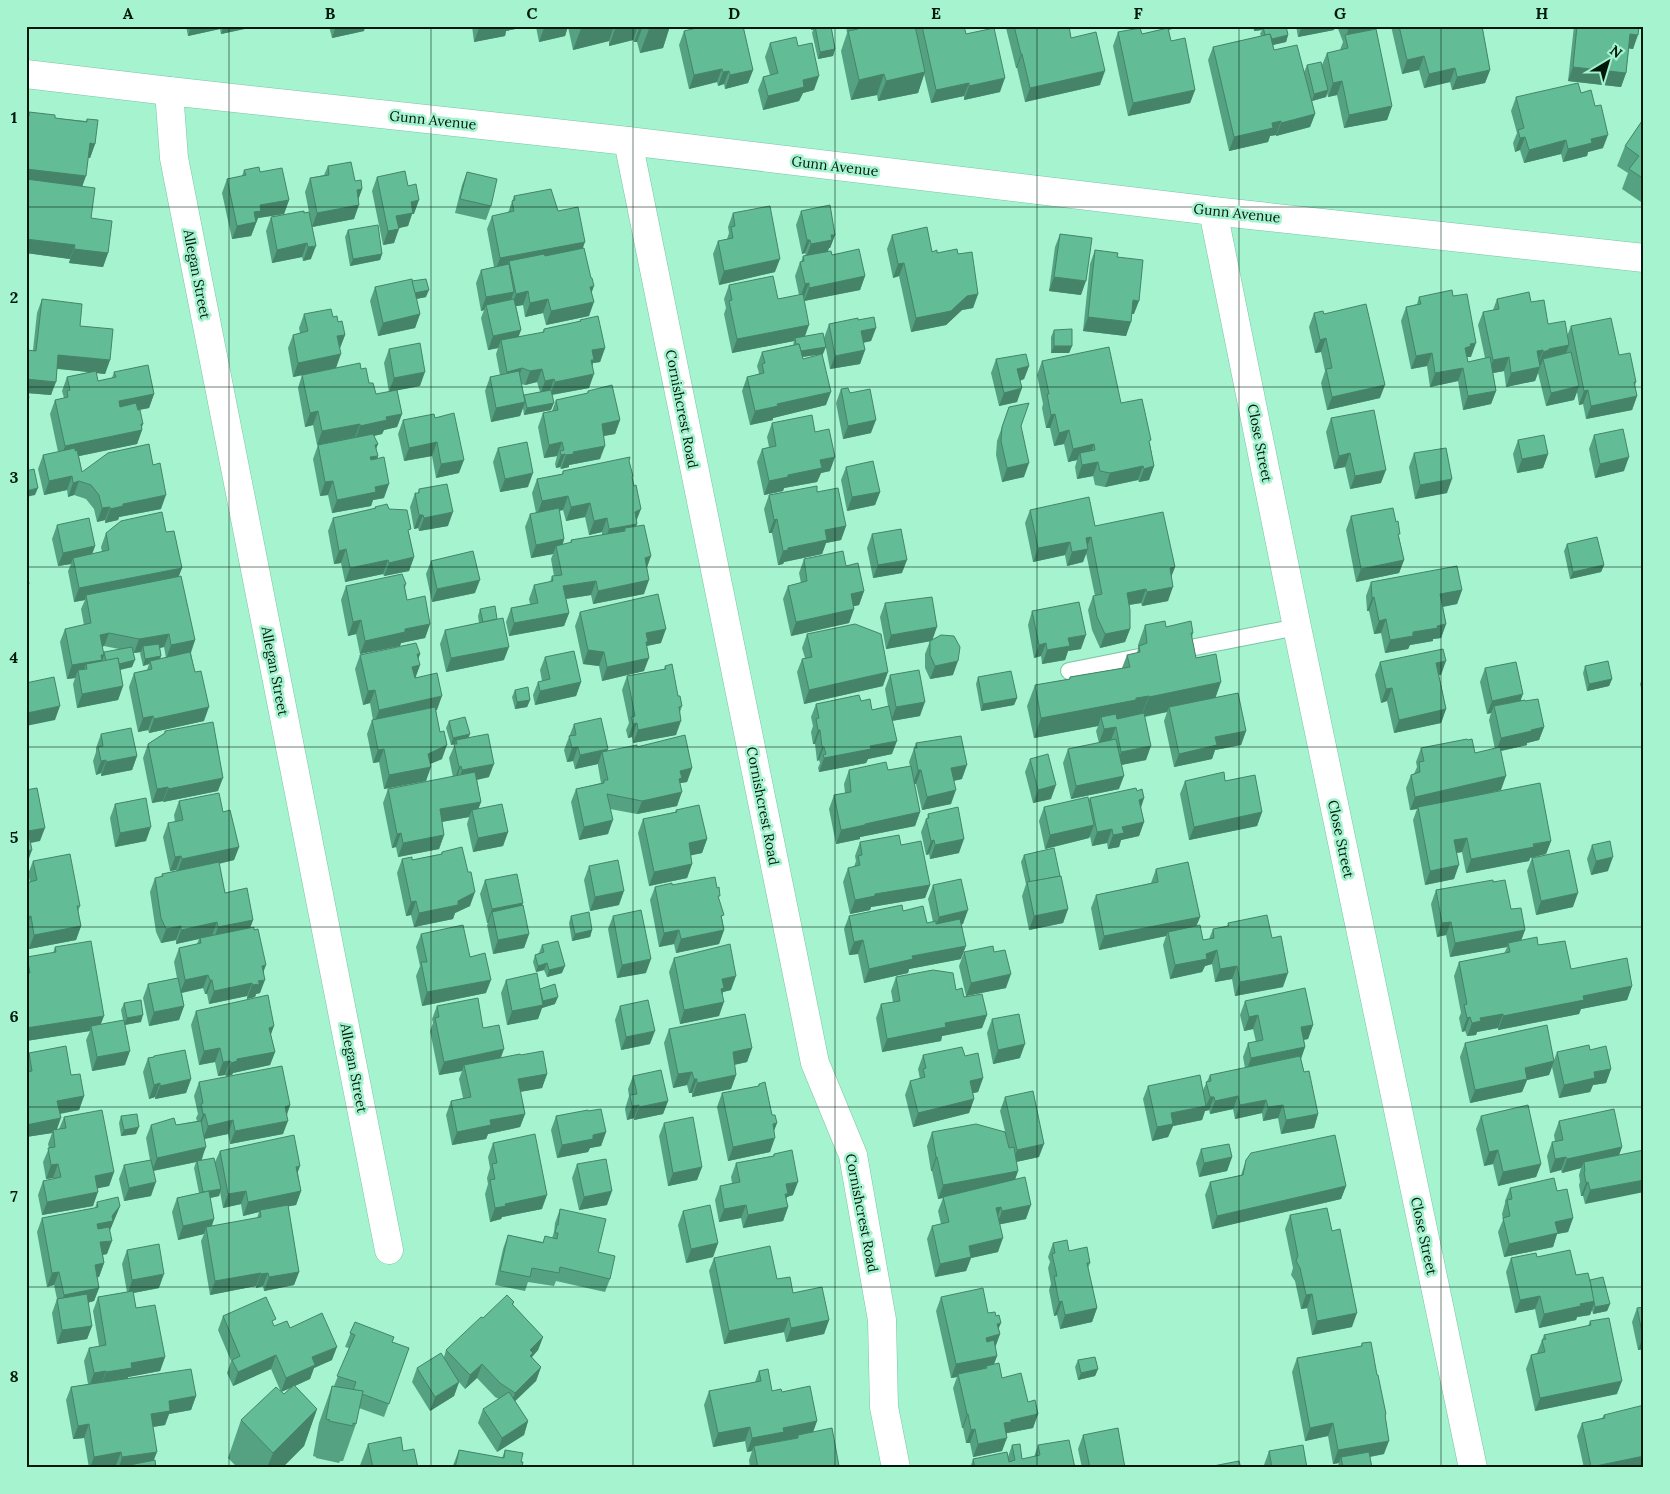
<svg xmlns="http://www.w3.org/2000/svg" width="1670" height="1494" font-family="Lora,serif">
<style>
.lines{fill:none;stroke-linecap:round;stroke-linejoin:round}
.lane-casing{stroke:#78c5a3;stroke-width:18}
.street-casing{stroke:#78c5a3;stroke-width:29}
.secondary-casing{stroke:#78c5a3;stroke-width:29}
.lane{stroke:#fff;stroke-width:16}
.street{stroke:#fff;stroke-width:28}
.secondary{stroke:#fff;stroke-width:28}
.wall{fill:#54a281;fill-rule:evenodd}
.shaded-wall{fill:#458469}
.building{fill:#62bc96;stroke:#458469}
.grid{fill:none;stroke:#00190d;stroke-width:1;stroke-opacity:0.55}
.labels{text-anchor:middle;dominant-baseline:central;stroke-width:5;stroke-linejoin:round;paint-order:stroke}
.street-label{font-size:14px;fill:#00190d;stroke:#a5f3cf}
.neatline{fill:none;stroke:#00190d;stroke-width:2}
.grid-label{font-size:16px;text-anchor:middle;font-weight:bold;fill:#00190d}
</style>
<rect width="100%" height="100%" fill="#a5f3cf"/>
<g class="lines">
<defs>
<g id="lane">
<path d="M 1185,649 L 1297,627"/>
<path d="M 1069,671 L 1139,657"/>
</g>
<g id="street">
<path d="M 169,91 L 174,158 L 389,1250"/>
<path d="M 628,141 L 815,1063 L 853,1155 L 882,1320 L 884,1407 L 896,1468"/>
<path d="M 1213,211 L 1297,627 L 1473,1468"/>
</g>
<path id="secondary" d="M 26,74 L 169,91 L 628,141 L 1213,211 L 1644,258"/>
</defs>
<use href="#lane" class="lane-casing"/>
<use href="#street" class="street-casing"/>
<use href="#secondary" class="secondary-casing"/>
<use href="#lane" class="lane"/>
<use href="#street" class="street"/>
<use href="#secondary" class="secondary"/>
</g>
<g class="wall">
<path d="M 186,26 L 258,26 L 221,34 L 220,29 L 188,36 Z"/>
<path d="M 329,26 L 365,26 L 364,31 L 332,38 Z"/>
<path d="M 472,26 L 530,26 L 506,31 L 505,36 L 474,42 Z"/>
<path d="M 531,26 L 670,26 L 663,48 L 640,53 L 637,42 L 634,42 L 633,40 L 609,46 L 609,41 L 573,50 L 568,27 L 565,36 L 539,42 L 536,27 L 532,28 Z"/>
<path d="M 811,26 L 832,26 L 831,26 L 835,49 L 833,56 L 818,59 L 812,33 L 813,30 L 811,30 Z"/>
<path d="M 846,26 L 964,26 L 966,34 L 1000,92 L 964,100 L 964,96 L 931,103 L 924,74 L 918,93 L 878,101 L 877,95 L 851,100 L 841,51 L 847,33 Z"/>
<path d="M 1007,26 L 1069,26 L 1071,38 L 1100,85 L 1025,102 L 1017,68 L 1016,68 L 1006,28 Z"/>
<path d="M 1163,26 L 1183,26 L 1168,30 L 1171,41 L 1195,90 L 1190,103 L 1128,116 L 1113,46 L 1118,32 L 1142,34 L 1163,29 Z"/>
<path d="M 1253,26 L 1286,26 L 1288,35 L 1286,42 L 1273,45 L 1274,50 L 1304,72 L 1307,65 L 1322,65 L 1327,53 L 1340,50 L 1343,42 L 1337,26 L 1373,26 L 1371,30 L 1392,106 L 1387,120 L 1344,128 L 1337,95 L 1328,97 L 1327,93 L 1326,97 L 1312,101 L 1315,114 L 1310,127 L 1276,136 L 1276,135 L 1270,136 L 1268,142 L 1229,151 L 1208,60 L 1213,47 L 1261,36 L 1260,34 L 1262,30 L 1254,31 Z"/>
<path d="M 1296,26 L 1335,26 L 1334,30 L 1298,37 Z"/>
<path d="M 1391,26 L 1482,26 L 1490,70 L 1485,83 L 1452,90 L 1450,82 L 1424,88 L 1419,70 L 1402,74 Z"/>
<path d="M 1574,26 L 1639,26 L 1633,49 L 1629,48 L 1626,73 L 1621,87 L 1568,81 Z"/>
<path d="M 684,31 L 753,70 L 748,83 L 725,89 L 724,84 L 718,86 L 717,82 L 689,89 L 679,45 Z"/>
<path d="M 770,43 L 798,46 L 814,90 L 803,93 L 799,101 L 763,110 L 758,90 L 763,77 L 770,75 L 765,57 Z"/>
<path d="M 1581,93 L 1603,148 L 1588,152 L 1587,156 L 1563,162 L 1561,154 L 1524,163 L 1520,150 L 1515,152 L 1513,143 L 1517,133 L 1511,111 L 1516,97 Z"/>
<path d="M 29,112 L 55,118 L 86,121 L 87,119 L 95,144 L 90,158 L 88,158 L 82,186 L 91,218 L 108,253 L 103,267 L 69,263 L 70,259 L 26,253 L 26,115 L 28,116 Z"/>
<path d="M 1644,118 L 1644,204 L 1622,189 L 1628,173 L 1617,166 L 1625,146 Z"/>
<path d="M 328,166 L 362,189 L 358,200 L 354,219 L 312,227 L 305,192 L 310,178 L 324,175 Z"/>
<path d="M 244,170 L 260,172 L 289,200 L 284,214 L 258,218 L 251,236 L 232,239 L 222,193 L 227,179 L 242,176 Z"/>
<path d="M 467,172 L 491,206 L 486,220 L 455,213 L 462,185 Z"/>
<path d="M 377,177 L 414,214 L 412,214 L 408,226 L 398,228 L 394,243 L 383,245 L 372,191 Z"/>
<path d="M 514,196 L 558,211 L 583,248 L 592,293 L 589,316 L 546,325 L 543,313 L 525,317 L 523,305 L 516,306 L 521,330 L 518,337 L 542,333 L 544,329 L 579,322 L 580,320 L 605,348 L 600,362 L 593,363 L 589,388 L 552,395 L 551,410 L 524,415 L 523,408 L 520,416 L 491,422 L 485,391 L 490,377 L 500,375 L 496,354 L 498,348 L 488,350 L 481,318 L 484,310 L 481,311 L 476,283 L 481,270 L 494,267 L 487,229 L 492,216 L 508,213 ZM 537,382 L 540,392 L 524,395 L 521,384 L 525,385 Z"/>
<path d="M 304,211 L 311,259 L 303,261 L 302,257 L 272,263 L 266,231 L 271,217 Z"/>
<path d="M 801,211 L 835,235 L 830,248 L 829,248 L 828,251 L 832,255 L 865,276 L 860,290 L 804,301 L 803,297 L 805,336 L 823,354 L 802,357 L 826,405 L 773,418 L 773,420 L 750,425 L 742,391 L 747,377 L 758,374 L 759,373 L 757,366 L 762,352 L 793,345 L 794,341 L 732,353 L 724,314 L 726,308 L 724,299 L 729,285 L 778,299 L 799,295 L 795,276 L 800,262 L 801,262 L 803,256 L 806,256 L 805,253 L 802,254 L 796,225 Z"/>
<path d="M 733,213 L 775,272 L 719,285 L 713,254 L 718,241 L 727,239 L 729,233 L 728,227 Z"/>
<path d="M 348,230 L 382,254 L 380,260 L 350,266 L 345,237 Z"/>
<path d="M 1060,234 L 1081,295 L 1049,291 L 1055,247 Z"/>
<path d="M 892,235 L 937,253 L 958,254 L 978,294 L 973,308 L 962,310 L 946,325 L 911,332 L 899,276 L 893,278 L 887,249 Z"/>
<path d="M 1095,250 L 1117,257 L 1134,314 L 1132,314 L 1126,336 L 1083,331 L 1090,264 Z"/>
<path d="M 412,281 L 426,297 L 416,299 L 420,314 L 415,328 L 378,336 L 370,301 L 375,287 Z"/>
<path d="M 1453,296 L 1471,357 L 1467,357 L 1468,362 L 1485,358 L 1478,325 L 1483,312 L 1493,310 L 1497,299 L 1531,302 L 1548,324 L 1567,336 L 1571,326 L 1619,355 L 1636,382 L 1635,386 L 1637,396 L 1632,410 L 1586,419 L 1583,404 L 1579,405 L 1577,392 L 1574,400 L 1546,406 L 1538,373 L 1535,381 L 1506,387 L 1504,371 L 1493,373 L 1496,391 L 1491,404 L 1463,410 L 1458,381 L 1430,387 L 1427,366 L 1411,369 L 1401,321 L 1406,307 L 1417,304 L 1419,297 Z"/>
<path d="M 42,299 L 80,326 L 110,360 L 105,374 L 96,373 L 98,381 L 112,378 L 114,372 L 154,394 L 149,408 L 138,410 L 142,430 L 137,444 L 79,456 L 82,472 L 161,509 L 119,517 L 118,520 L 105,523 L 105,520 L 97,522 L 94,509 L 86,499 L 74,495 L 68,497 L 67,490 L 44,495 L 38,469 L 43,455 L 58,452 L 50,414 L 55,400 L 64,398 L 62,391 L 67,377 L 89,372 L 57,369 L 51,395 L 28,393 L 29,398 L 26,404 L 26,350 L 33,350 L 37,313 Z"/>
<path d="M 1314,313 L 1324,314 L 1380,398 L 1327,410 L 1321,383 L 1325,371 L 1321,352 L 1315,353 L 1309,327 Z"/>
<path d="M 304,314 L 333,317 L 338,322 L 345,335 L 340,348 L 336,368 L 303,375 L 361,369 L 376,394 L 389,392 L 384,363 L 389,349 L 420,386 L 397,390 L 402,414 L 397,427 L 384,430 L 382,434 L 374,436 L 378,444 L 376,448 L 378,456 L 377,459 L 384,498 L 373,500 L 371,506 L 332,513 L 328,495 L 320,496 L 313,459 L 318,445 L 355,438 L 317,445 L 313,425 L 305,427 L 298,388 L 302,375 L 293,377 L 288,348 L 293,335 L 300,333 L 299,328 Z"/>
<path d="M 858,320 L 876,328 L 871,341 L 863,343 L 865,350 L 860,364 L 830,369 L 824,338 L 829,324 Z"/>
<path d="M 1054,330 L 1072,346 L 1069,353 L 1051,353 L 1051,337 Z"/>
<path d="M 996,359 L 1029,366 L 1024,379 L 1020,381 L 1017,402 L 999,406 L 991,373 Z"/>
<path d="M 1042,361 L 1121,403 L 1150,444 L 1154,466 L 1149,480 L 1139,482 L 1138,480 L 1105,487 L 1095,485 L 1093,476 L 1077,479 L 1075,467 L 1077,460 L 1068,462 L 1064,444 L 1054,446 L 1050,428 L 1046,428 L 1042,408 L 1043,404 L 1037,375 Z"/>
<path d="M 841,389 L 871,433 L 843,439 L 836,403 Z"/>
<path d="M 588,391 L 620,420 L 615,434 L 604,436 L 600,459 L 569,465 L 569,467 L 561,469 L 560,467 L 556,468 L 555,464 L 557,456 L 544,458 L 538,427 L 543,413 L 552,411 L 556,400 L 587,394 Z"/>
<path d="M 1009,407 L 1021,426 L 1024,477 L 1002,482 L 996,455 L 997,441 Z"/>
<path d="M 435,418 L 459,473 L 436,478 L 432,456 L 404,461 L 398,434 L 403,420 Z"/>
<path d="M 1331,418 L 1381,483 L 1350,489 L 1345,467 L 1334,469 L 1326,432 Z"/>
<path d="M 772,423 L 815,432 L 830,471 L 821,473 L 817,482 L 784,488 L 783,491 L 764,495 L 757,462 L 762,449 L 769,447 L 767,437 Z"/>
<path d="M 1594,435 L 1624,471 L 1595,478 L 1589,449 Z"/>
<path d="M 1518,440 L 1548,454 L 1543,468 L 1517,473 L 1513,454 Z"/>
<path d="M 498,448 L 528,487 L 500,492 L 493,462 Z"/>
<path d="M 1414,453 L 1447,493 L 1415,499 L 1409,467 Z"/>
<path d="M 629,461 L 632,479 L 637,524 L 636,526 L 651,556 L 647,567 L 644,594 L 593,604 L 591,595 L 566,599 L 569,613 L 564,626 L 509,636 L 506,622 L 511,608 L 530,604 L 529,599 L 534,585 L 550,582 L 552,576 L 554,576 L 551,559 L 553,554 L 531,558 L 525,527 L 530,514 L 536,513 L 532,493 L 537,479 L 562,474 L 563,471 ZM 563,510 L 566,521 L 585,517 L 589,535 L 602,532 L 602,535 L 571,540 L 570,543 L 563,544 L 564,539 L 559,511 Z"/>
<path d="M 846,467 L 880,492 L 875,505 L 847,511 L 841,480 Z"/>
<path d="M 419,489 L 448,526 L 419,531 L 418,528 L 414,529 L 410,507 L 415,493 L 418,493 Z"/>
<path d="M 817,492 L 846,526 L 841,540 L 826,543 L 822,554 L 784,562 L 783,564 L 778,565 L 772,533 L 769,533 L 764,509 L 769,495 Z"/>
<path d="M 375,507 L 389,509 L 409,534 L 414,557 L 409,571 L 384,576 L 383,574 L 345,582 L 341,563 L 334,564 L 328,531 L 333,518 L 374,509 Z"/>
<path d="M 1030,510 L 1095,526 L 1175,567 L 1171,577 L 1168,601 L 1142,606 L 1141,603 L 1129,605 L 1130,629 L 1125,642 L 1100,648 L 1092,630 L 1088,610 L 1093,596 L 1095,596 L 1086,553 L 1083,562 L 1067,566 L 1065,555 L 1033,562 L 1025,523 Z"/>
<path d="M 1351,516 L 1399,537 L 1404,560 L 1399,573 L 1356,582 L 1346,530 Z"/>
<path d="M 57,525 L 95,546 L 92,554 L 102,552 L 101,547 L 106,533 L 166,532 L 182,568 L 178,577 L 195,640 L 191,653 L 204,721 L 149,733 L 148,730 L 138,732 L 129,687 L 134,673 L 147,670 L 149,664 L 143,666 L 140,653 L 141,652 L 133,653 L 132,667 L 120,670 L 123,686 L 118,700 L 77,708 L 73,684 L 75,678 L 67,679 L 60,642 L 65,629 L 84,625 L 81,609 L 85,600 L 74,602 L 68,571 L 71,564 L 58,566 L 52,539 ZM 104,646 L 119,649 L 104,654 L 102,647 ZM 164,647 L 166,658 L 160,659 L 161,656 L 160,648 Z"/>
<path d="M 872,534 L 902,573 L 873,578 L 867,548 Z"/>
<path d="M 1567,544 L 1604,565 L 1601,572 L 1570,579 L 1564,551 Z"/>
<path d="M 804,559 L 846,566 L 864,591 L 859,605 L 854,606 L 854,609 L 849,623 L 791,636 L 783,599 L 788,586 L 801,583 L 799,573 Z"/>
<path d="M 431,561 L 475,593 L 432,602 L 426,574 Z"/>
<path d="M 1371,582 L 1462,590 L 1457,604 L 1443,607 L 1446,624 L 1441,638 L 1433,639 L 1433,641 L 1410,645 L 1408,649 L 1385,653 L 1381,633 L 1374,634 L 1369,611 L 1367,611 L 1366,596 Z"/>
<path d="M 406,584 L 405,588 L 407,600 L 430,624 L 425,638 L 401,643 L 400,646 L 360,654 L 356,634 L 348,636 L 341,600 L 346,586 Z"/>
<path d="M 885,603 L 933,639 L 953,675 L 930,679 L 925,668 L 925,654 L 930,641 L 886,649 L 880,617 Z"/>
<path d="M 480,609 L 497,619 L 504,660 L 446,672 L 440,644 L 445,630 L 479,623 L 478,616 Z"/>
<path d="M 1032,611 L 1081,649 L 1068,651 L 1065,660 L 1042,664 L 1041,656 L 1034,658 L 1028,625 Z"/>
<path d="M 580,612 L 661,643 L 647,646 L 644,671 L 602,681 L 599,666 L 583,664 L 575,626 Z"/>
<path d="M 1145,625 L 1166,627 L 1193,633 L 1192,638 L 1196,658 L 1216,697 L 1246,731 L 1241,745 L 1215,750 L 1212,759 L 1174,767 L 1164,721 L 1167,712 L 1145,717 L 1146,760 L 1121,765 L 1119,789 L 1071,799 L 1063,763 L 1068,749 L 1099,743 L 1096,731 L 1098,726 L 1034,738 L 1027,706 L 1035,685 L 1069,679 L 1070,677 L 1122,668 L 1127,655 L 1137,653 L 1138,649 L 1138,645 Z"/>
<path d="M 807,634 L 883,686 L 804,704 L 797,672 L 802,659 L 805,658 L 802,648 Z"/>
<path d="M 420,654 L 418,659 L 420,665 L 415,678 L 437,710 L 436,710 L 442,759 L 430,764 L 426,781 L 384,789 L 379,762 L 373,763 L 367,734 L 372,720 L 373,720 L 370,703 L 363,705 L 355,669 L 360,655 Z"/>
<path d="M 545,657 L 581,682 L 576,696 L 535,705 L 533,695 L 538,682 L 542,681 L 540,670 Z"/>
<path d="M 1380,662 L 1441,675 L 1439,675 L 1446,709 L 1441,723 L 1394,733 L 1387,701 L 1381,703 L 1375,675 Z"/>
<path d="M 665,666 L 682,706 L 680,712 L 676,735 L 633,743 L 632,737 L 628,738 L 626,730 L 629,723 L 622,690 L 627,676 L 664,669 Z"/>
<path d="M 1585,666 L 1612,679 L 1609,686 L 1587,691 L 1583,673 Z"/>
<path d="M 1485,668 L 1521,700 L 1525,701 L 1544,727 L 1539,740 L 1527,743 L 1527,745 L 1501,751 L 1501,790 L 1485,794 L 1551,841 L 1546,854 L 1530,858 L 1529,861 L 1466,873 L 1462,852 L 1457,853 L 1454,879 L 1425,885 L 1413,820 L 1417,809 L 1410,810 L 1406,788 L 1411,775 L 1414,774 L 1417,767 L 1416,762 L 1421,748 L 1468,740 L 1475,753 L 1495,749 L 1489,720 L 1491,713 L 1487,714 L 1480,682 Z"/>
<path d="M 890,675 L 920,716 L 892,721 L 892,754 L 868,759 L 866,763 L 819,772 L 818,768 L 820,763 L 819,760 L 817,761 L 815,744 L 813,744 L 811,732 L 813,726 L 811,717 L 816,704 L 861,701 L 872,710 L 888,706 L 885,689 Z"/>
<path d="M 978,677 L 1017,698 L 1014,705 L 981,711 L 976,684 Z"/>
<path d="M 1643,677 L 1644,677 L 1644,698 L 1640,684 Z"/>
<path d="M 515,690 L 530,700 L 527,707 L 515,709 L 512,697 Z"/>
<path d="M 449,721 L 470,734 L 468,737 L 489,777 L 477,780 L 481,802 L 478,809 L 508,832 L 503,846 L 473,852 L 467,824 L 469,817 L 442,822 L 444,835 L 439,849 L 398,857 L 396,847 L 392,848 L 383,803 L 388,789 L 453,777 L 449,758 L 455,744 L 451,745 L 446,728 Z"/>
<path d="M 574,724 L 608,751 L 637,747 L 692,768 L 687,782 L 680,783 L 677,806 L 637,814 L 610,809 L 608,834 L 579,840 L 571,802 L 576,789 L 601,783 L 598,766 L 598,764 L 575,769 L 573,761 L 567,762 L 564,750 Z"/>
<path d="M 165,731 L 218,791 L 163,802 L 163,801 L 152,803 L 143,758 L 148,744 L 164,734 Z"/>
<path d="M 101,734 L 137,756 L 132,770 L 101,776 L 101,773 L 96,775 L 93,761 L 96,752 L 96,748 Z"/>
<path d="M 916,743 L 962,779 L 954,781 L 951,804 L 922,810 L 916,784 L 914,784 L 920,812 L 915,826 L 860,837 L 860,839 L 836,844 L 829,809 L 834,795 L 845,793 L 844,784 L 849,770 L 888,770 L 910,766 L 909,762 Z"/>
<path d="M 1030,759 L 1051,799 L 1033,803 L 1025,772 Z"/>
<path d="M 1185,781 L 1225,781 L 1262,812 L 1257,826 L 1189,840 L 1180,794 Z"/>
<path d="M 1137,791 L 1144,798 L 1141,808 L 1144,822 L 1139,836 L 1121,840 L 1119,847 L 1108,849 L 1107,843 L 1092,846 L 1090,836 L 1089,838 L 1045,849 L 1039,821 L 1044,807 L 1089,800 L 1090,798 Z"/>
<path d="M 179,801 L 223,812 L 239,847 L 234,860 L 219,864 L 225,893 L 253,920 L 250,928 L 264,973 L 260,993 L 256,994 L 255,997 L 247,999 L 247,996 L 209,1004 L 207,994 L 205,994 L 203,988 L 182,993 L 184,1006 L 179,1020 L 149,1026 L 143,998 L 148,984 L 177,978 L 174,962 L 179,948 L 197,944 L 199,939 L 176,944 L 176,940 L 161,943 L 156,932 L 150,892 L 155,878 L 161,877 L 162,874 L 176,871 L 176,870 L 170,871 L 163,837 L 168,823 L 175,822 L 174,815 Z"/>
<path d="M 115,804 L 146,841 L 115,847 L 110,818 Z"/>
<path d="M 676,810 L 707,839 L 702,853 L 690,855 L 692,864 L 687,878 L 649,886 L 638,833 L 643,819 L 675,812 Z"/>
<path d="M 928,814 L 959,853 L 930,859 L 929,854 L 926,855 L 921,832 L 926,819 L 927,819 Z"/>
<path d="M 860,842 L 930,885 L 925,898 L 871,907 L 870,910 L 850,914 L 843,882 L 848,868 L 854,867 L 856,861 L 855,856 Z"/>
<path d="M 1592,845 L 1608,871 L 1591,875 L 1587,859 Z"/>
<path d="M 442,852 L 470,906 L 455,913 L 453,919 L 414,927 L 411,915 L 406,916 L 397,873 L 402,859 L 412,860 L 441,854 Z"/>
<path d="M 1024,855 L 1060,876 L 1068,909 L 1063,923 L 1029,930 L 1022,896 L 1026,884 L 1021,862 Z"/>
<path d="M 1532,858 L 1573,907 L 1536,915 L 1527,871 Z"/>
<path d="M 33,861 L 80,906 L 78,912 L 81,926 L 76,940 L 29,949 L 26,932 L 26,883 L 30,882 L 28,874 Z"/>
<path d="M 589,866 L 619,905 L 590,911 L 584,880 Z"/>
<path d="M 1156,869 L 1200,917 L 1196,926 L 1203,940 L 1209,939 L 1213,929 L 1227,926 L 1228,923 L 1283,987 L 1235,996 L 1232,979 L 1215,982 L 1212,964 L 1205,966 L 1202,972 L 1170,979 L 1163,945 L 1166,936 L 1099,950 L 1091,908 L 1096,895 L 1151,883 Z"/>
<path d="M 485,880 L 523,903 L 522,905 L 529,934 L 524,948 L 493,954 L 487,925 L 488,923 L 487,923 L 480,894 Z"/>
<path d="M 1493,882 L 1525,930 L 1521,940 L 1538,945 L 1571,969 L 1632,986 L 1627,1000 L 1581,1009 L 1579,1014 L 1498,1030 L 1498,1028 L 1477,1032 L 1476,1035 L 1467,1036 L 1465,1031 L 1462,1032 L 1459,1018 L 1461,1013 L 1454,976 L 1459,962 L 1504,954 L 1507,947 L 1450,957 L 1446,935 L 1437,937 L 1431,904 L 1436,890 Z"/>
<path d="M 672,885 L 719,899 L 724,930 L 719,944 L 676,953 L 674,944 L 659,947 L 650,900 L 655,887 Z"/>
<path d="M 933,885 L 963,924 L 961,924 L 961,959 L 909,969 L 908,973 L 864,983 L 858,954 L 849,955 L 844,929 L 849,916 L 903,911 L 927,923 L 933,922 L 928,899 Z"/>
<path d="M 571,916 L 592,930 L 590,937 L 572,941 L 569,923 Z"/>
<path d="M 613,916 L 646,973 L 617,978 L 608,929 Z"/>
<path d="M 421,934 L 470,957 L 486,993 L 422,1006 L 416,976 L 420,966 L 416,947 Z"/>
<path d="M 542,945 L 562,973 L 547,977 L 544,970 L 536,972 L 533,962 L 535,955 L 539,953 Z"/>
<path d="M 55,947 L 101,1025 L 123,1020 L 121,1010 L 124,1003 L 141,1022 L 125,1025 L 125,1065 L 92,1071 L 86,1040 L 90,1031 L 26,1041 L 26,960 L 27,957 L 53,953 Z"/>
<path d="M 964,952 L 994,952 L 1006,988 L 966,996 L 959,966 Z"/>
<path d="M 674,958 L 731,990 L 723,992 L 719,1016 L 680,1024 L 669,972 Z"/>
<path d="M 896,977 L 956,990 L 964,997 L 987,1015 L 982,1028 L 942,1036 L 941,1041 L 882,1052 L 876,1018 L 881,1004 L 893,1002 L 891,991 Z"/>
<path d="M 506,980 L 540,989 L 555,1004 L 542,1008 L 538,1019 L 507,1025 L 501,993 Z"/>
<path d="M 1245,1001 L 1313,1025 L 1308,1039 L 1304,1040 L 1305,1047 L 1301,1059 L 1304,1072 L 1318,1114 L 1314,1128 L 1281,1134 L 1278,1118 L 1263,1121 L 1262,1113 L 1235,1119 L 1233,1109 L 1210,1114 L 1209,1110 L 1205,1111 L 1202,1120 L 1173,1126 L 1168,1137 L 1152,1141 L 1143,1099 L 1148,1086 L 1203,1090 L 1210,1075 L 1245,1068 L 1243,1057 L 1248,1043 L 1256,1042 L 1253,1029 L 1244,1031 L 1240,1015 Z"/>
<path d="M 437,1006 L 483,1028 L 501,1058 L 521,1055 L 547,1074 L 542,1088 L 520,1092 L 525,1114 L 520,1127 L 488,1134 L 486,1139 L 452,1145 L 446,1115 L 451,1101 L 463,1098 L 459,1079 L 462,1071 L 439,1075 L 430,1031 L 433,1023 L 432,1019 Z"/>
<path d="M 620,1006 L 650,1044 L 621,1050 L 615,1020 Z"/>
<path d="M 196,1011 L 271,1035 L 275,1052 L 270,1065 L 233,1073 L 232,1075 L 226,1076 L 225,1075 L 218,1076 L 215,1062 L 199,1065 L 191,1025 Z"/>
<path d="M 992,1019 L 1020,1058 L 993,1064 L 987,1033 Z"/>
<path d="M 669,1029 L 752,1048 L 747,1062 L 734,1065 L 736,1075 L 731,1089 L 692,1097 L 692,1093 L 689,1093 L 687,1085 L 673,1088 L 664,1043 Z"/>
<path d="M 1465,1043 L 1554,1060 L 1557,1052 L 1590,1050 L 1611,1069 L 1606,1083 L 1593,1085 L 1590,1092 L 1559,1098 L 1552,1067 L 1549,1075 L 1527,1080 L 1522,1092 L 1470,1103 L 1460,1057 Z"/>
<path d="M 29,1053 L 71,1075 L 84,1096 L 79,1110 L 60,1114 L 56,1129 L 59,1129 L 64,1117 L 114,1172 L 109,1186 L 97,1188 L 93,1206 L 42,1215 L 38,1195 L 43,1181 L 54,1179 L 53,1178 L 46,1179 L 43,1162 L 49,1148 L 48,1144 L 52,1133 L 26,1137 L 26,1059 Z"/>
<path d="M 923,1055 L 965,1056 L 983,1078 L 978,1092 L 973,1093 L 974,1099 L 969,1113 L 913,1127 L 905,1095 L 910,1081 L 920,1079 L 918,1069 Z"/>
<path d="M 154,1056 L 191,1079 L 186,1093 L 155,1099 L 155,1097 L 149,1099 L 143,1072 L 148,1058 L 153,1057 Z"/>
<path d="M 633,1076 L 668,1101 L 663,1114 L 634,1120 L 634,1118 L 627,1120 L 625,1109 L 629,1096 L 628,1089 Z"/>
<path d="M 199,1082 L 290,1105 L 287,1115 L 283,1134 L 230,1144 L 228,1134 L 205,1139 L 202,1160 L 215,1162 L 220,1151 L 298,1173 L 301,1191 L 296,1205 L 288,1206 L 299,1272 L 294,1285 L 264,1291 L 263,1286 L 256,1288 L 256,1286 L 210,1295 L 201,1241 L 204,1234 L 178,1240 L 172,1212 L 177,1198 L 199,1193 L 194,1168 L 196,1162 L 153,1171 L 151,1196 L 124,1201 L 119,1179 L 124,1165 L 150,1160 L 146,1138 L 151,1125 L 176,1125 L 197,1121 L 196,1118 L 198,1114 L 194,1096 ZM 220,1192 L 223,1208 L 241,1204 L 243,1216 L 259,1212 L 257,1218 L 212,1226 L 214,1219 L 210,1198 L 219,1196 Z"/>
<path d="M 759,1084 L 772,1115 L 777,1123 L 774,1130 L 770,1152 L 728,1161 L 717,1107 L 722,1093 L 758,1086 Z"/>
<path d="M 1005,1097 L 1039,1157 L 1016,1162 L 1018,1171 L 1015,1180 L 1026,1219 L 1000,1224 L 998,1252 L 971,1258 L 966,1271 L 935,1277 L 927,1239 L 932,1226 L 941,1224 L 938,1211 L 943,1198 L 938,1199 L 932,1171 L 931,1171 L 927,1146 L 932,1132 L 1005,1131 L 1000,1111 Z"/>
<path d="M 588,1111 L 606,1132 L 601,1146 L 590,1148 L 588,1152 L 557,1158 L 551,1130 L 556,1116 Z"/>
<path d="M 121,1116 L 136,1134 L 121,1136 L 119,1123 Z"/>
<path d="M 1481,1116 L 1541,1164 L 1536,1177 L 1498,1186 L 1493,1164 L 1484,1166 L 1476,1129 Z"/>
<path d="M 1559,1121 L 1622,1147 L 1619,1155 L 1585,1204 L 1583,1196 L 1581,1196 L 1579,1185 L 1580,1182 L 1579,1175 L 1581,1168 L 1562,1173 L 1561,1170 L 1550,1173 L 1547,1156 L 1552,1142 L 1555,1142 L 1554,1135 Z"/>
<path d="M 664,1123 L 702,1167 L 697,1180 L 668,1186 L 659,1136 Z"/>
<path d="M 493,1143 L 542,1209 L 502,1217 L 501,1219 L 490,1222 L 485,1194 L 488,1184 L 487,1178 L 490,1168 L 488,1157 Z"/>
<path d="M 1201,1149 L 1232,1157 L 1227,1171 L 1199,1177 L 1196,1163 Z"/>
<path d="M 774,1154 L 793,1195 L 787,1197 L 786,1199 L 788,1207 L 783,1221 L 743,1228 L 741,1218 L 719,1222 L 715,1200 L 720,1186 L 732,1183 L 731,1177 L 736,1163 L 773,1156 Z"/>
<path d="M 1246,1160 L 1346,1186 L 1341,1199 L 1212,1229 L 1205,1195 L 1210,1182 L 1241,1175 Z"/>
<path d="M 577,1164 L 607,1205 L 579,1210 L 572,1178 Z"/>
<path d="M 1510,1188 L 1557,1191 L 1573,1218 L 1568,1232 L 1557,1234 L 1553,1247 L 1504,1257 L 1498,1232 L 1503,1220 L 1502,1214 L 1505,1203 L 1505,1201 Z"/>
<path d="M 97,1202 L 120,1206 L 110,1230 L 107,1254 L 103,1255 L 104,1263 L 99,1277 L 97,1277 L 99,1288 L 94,1301 L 88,1303 L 92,1326 L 87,1339 L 57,1344 L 52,1313 L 57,1299 L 54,1285 L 47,1287 L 37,1232 L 42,1218 L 95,1208 Z"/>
<path d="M 560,1209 L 598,1252 L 610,1279 L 605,1292 L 556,1281 L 554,1286 L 528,1282 L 525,1291 L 495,1285 L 503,1249 L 508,1235 L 543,1242 L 545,1236 L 552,1238 L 554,1232 L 555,1223 Z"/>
<path d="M 683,1211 L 718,1243 L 713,1257 L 686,1263 L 678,1225 Z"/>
<path d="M 1290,1215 L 1332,1231 L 1352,1327 L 1312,1335 L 1307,1308 L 1301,1309 L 1295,1281 L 1291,1275 L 1293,1268 L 1285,1229 Z"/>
<path d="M 1053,1243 L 1090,1263 L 1088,1268 L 1097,1308 L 1092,1322 L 1060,1329 L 1057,1315 L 1054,1316 L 1049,1290 L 1051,1284 L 1048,1268 L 1050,1262 L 1048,1257 Z"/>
<path d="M 127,1250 L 159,1288 L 133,1293 L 136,1308 L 165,1357 L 160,1371 L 128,1377 L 128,1378 L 196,1396 L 191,1410 L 169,1414 L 165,1425 L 153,1427 L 154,1461 L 117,1467 L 116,1465 L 104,1468 L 89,1468 L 84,1438 L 73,1439 L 66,1400 L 71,1387 L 88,1384 L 84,1361 L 89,1348 L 99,1346 L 93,1311 L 98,1297 L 127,1292 L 122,1264 Z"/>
<path d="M 1537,1257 L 1576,1275 L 1590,1280 L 1610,1304 L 1607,1311 L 1593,1314 L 1592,1310 L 1590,1315 L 1577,1317 L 1576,1320 L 1539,1328 L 1535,1309 L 1515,1313 L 1506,1272 L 1511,1258 Z"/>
<path d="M 714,1258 L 777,1279 L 793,1293 L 829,1320 L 824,1334 L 786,1342 L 784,1332 L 724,1344 L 709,1271 Z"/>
<path d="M 941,1297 L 988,1313 L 999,1329 L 1000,1334 L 995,1347 L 997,1356 L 994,1364 L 1002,1378 L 1028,1402 L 1038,1414 L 1033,1428 L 1007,1433 L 1002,1451 L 973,1457 L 970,1443 L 966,1443 L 963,1428 L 962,1428 L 953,1388 L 957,1377 L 951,1378 L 936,1311 Z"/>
<path d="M 514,1302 L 513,1305 L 543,1337 L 538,1350 L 532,1357 L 541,1367 L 536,1381 L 515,1401 L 528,1421 L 524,1435 L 497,1452 L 478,1423 L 483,1409 L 499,1399 L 495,1397 L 477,1378 L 465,1389 L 459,1382 L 454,1396 L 430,1411 L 412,1382 L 417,1368 L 444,1357 L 446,1350 L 483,1318 Z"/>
<path d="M 1644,1307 L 1644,1349 L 1638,1350 L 1632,1322 L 1637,1308 Z"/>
<path d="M 223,1316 L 274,1325 L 274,1326 L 290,1328 L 332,1360 L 314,1368 L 310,1379 L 295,1386 L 317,1409 L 304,1446 L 282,1468 L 238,1468 L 228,1458 L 241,1420 L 281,1392 L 271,1369 L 233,1386 L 227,1373 L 231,1361 L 218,1330 ZM 291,1388 L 284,1394 L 281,1392 Z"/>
<path d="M 1590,1321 L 1617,1394 L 1535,1411 L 1526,1369 L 1531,1355 L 1537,1353 L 1544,1335 L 1588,1326 Z"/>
<path d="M 355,1322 L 392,1342 L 409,1348 L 384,1417 L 359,1408 L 356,1424 L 343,1461 L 340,1461 L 339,1463 L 316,1458 L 316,1457 L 313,1456 L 319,1423 L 332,1386 L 334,1386 L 349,1348 L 345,1347 Z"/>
<path d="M 1362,1343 L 1377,1375 L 1386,1414 L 1385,1417 L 1384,1454 L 1370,1457 L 1372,1468 L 1337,1468 L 1339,1463 L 1333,1464 L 1328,1436 L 1305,1441 L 1292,1372 L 1297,1358 L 1361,1346 Z"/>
<path d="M 1078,1360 L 1098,1369 L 1095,1376 L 1078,1380 L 1075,1367 Z"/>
<path d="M 759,1371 L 772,1391 L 782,1392 L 817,1421 L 813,1432 L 838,1468 L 750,1468 L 749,1460 L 752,1451 L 747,1452 L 745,1441 L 713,1447 L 704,1405 L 709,1391 L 755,1382 ZM 797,1438 L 796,1439 L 780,1442 L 781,1441 Z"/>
<path d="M 1604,1415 L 1644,1468 L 1584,1468 L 1577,1436 L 1582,1423 L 1602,1418 Z"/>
<path d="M 1083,1435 L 1125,1468 L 1082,1468 L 1078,1449 Z"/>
<path d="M 368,1444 L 418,1468 L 359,1468 Z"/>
<path d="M 1012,1445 L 1022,1459 L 1034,1457 L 1038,1445 L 1075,1468 L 970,1468 L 973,1459 L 1008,1457 Z"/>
<path d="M 459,1450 L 502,1458 L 505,1450 L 521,1462 L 522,1466 L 533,1468 L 452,1468 Z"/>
<path d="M 1269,1451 L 1307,1468 L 1265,1468 L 1264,1465 Z"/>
</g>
<g class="shaded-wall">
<path d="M 191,26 L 221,26 L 220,29 L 188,36 Z"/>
<path d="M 224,26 L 258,26 L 221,34 Z"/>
<path d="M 336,26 L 365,26 L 364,31 L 332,38 Z"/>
<path d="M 489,26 L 530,26 L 506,31 L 505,36 L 474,42 L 479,28 Z"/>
<path d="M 552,26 L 568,26 L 565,36 L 539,42 L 544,28 Z"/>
<path d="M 582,26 L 614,26 L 609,41 L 573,50 Z"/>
<path d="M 616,26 L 638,26 L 633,40 L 609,46 Z"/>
<path d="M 640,26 L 643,26 L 637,42 L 634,42 Z"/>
<path d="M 650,26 L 670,26 L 663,48 L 640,53 Z"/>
<path d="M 1165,26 L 1183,26 L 1164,31 Z"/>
<path d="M 1256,26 L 1282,26 L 1263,27 L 1262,30 L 1254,31 Z"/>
<path d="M 1302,26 L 1335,26 L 1334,30 L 1298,37 Z"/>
<path d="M 1359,26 L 1373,26 L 1370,34 L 1346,38 L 1348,30 Z"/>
<path d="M 1630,34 L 1638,35 L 1633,49 L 1625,48 Z"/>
<path d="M 1288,35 L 1286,42 L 1263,47 L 1266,40 Z"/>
<path d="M 835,49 L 833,56 L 818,59 L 820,52 Z"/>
<path d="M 1021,54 L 1022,54 L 1017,68 L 1016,68 Z"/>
<path d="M 1424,56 L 1419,70 L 1402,74 L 1407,60 Z"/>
<path d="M 1573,67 L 1626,73 L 1621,87 L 1568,81 Z"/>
<path d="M 1455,68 L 1450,82 L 1424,88 L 1429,74 Z"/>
<path d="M 722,69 L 717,82 L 689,89 L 694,75 Z"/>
<path d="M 753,70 L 748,83 L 725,89 L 730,75 Z"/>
<path d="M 1490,70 L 1485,83 L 1452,90 L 1457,77 Z"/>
<path d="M 729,71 L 724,84 L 718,86 L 723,72 Z"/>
<path d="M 1105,71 L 1100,85 L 1025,102 L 1030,88 Z"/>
<path d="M 925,72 L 918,93 L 878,101 L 886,81 Z"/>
<path d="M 884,74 L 877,95 L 851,100 L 859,80 Z"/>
<path d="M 819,76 L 814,90 L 803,93 L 799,101 L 763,110 L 768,96 L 803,80 Z"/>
<path d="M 1005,78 L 1000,92 L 964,100 L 969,86 Z"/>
<path d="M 1342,81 L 1337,95 L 1328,97 L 1333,83 Z"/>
<path d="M 969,83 L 964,96 L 931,103 L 936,90 Z"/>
<path d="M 1195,90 L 1190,103 L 1128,116 L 1133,103 Z"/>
<path d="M 1328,90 L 1326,97 L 1312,101 L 1314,94 Z"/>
<path d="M 1392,106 L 1387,120 L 1344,128 L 1349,115 Z"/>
<path d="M 1315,114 L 1310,127 L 1276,136 L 1281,123 Z"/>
<path d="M 1281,121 L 1276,135 L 1270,136 L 1268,142 L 1229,151 L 1234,137 L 1272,123 Z"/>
<path d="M 1608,135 L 1603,148 L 1588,152 L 1587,156 L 1563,162 L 1568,149 L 1591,139 Z"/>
<path d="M 1525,137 L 1520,150 L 1515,152 L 1520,138 Z"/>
<path d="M 1566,140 L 1561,154 L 1524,163 L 1529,150 Z"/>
<path d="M 90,143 L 95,144 L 90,158 L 85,157 Z"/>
<path d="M 26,169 L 86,176 L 81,190 L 26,183 Z"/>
<path d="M 362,189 L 357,203 L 357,190 Z"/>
<path d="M 289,200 L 284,214 L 258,218 L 251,236 L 232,239 L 237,226 L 254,212 L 260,205 Z"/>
<path d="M 419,200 L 414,214 L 412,214 L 408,226 L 391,230 L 396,216 L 411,202 Z"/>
<path d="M 359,205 L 354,219 L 312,227 L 317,213 Z"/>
<path d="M 399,229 L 394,243 L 383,245 L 388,231 Z"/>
<path d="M 831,235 L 835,235 L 830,248 L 829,248 L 827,253 L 806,257 L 811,244 Z"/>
<path d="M 26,239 L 75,245 L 70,259 L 26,253 Z"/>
<path d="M 807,240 L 810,240 L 805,253 L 802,254 Z"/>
<path d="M 585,242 L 580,256 L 509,261 L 506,270 L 495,272 L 500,258 Z"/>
<path d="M 307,243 L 302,257 L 272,263 L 277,250 Z"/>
<path d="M 316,246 L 311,259 L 303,261 L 308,247 Z"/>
<path d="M 74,249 L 108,253 L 103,267 L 69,263 Z"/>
<path d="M 382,254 L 380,260 L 350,266 L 353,259 Z"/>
<path d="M 780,259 L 775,272 L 719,285 L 724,271 Z"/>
<path d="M 904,263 L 899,276 L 893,278 L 898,264 Z"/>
<path d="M 865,276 L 860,290 L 804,301 L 809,288 Z"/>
<path d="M 1054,277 L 1086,281 L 1081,295 L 1049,291 Z"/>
<path d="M 809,283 L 804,297 L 800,298 L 805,284 Z"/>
<path d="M 594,286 L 589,300 L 590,287 Z"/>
<path d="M 429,290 L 426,297 L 411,300 L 414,293 Z"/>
<path d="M 528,291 L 523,305 L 511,307 L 516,294 Z"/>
<path d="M 514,292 L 509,305 L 486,305 L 484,310 L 481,311 L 486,297 Z"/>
<path d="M 978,294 L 973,308 L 962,310 L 946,325 L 911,332 L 916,318 L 967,296 Z"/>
<path d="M 548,299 L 543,313 L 525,317 L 530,303 Z"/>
<path d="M 1133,300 L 1139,301 L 1134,314 L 1128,314 Z"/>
<path d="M 594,302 L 589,316 L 546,325 L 551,311 Z"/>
<path d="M 420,314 L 415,328 L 378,336 L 383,323 Z"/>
<path d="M 1088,317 L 1131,322 L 1126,336 L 1083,331 Z"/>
<path d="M 809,325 L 804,339 L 795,338 L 794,341 L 732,353 L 737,339 Z"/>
<path d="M 876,328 L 871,341 L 856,344 L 861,331 Z"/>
<path d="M 521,330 L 516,344 L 501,340 L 498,348 L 488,350 L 493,336 Z"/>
<path d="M 345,335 L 340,348 L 337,336 Z"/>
<path d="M 1326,338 L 1321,352 L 1315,353 L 1320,340 Z"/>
<path d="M 1476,343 L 1471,357 L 1466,357 L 1465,348 L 1470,344 Z"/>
<path d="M 1569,345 L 1564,358 L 1543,359 L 1541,365 L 1538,365 L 1543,352 L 1549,349 Z"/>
<path d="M 1054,346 L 1072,346 L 1069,353 L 1051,353 Z"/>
<path d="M 826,347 L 823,354 L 795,358 L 798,351 Z"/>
<path d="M 605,348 L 600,362 L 593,363 L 589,373 L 592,350 Z"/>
<path d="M 865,350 L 860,364 L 830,369 L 835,356 Z"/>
<path d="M 1543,350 L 1538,363 L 1537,351 Z"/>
<path d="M 1432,353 L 1427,366 L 1411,369 L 1416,356 Z"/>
<path d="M 341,354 L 336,368 L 293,377 L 298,363 Z"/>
<path d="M 58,355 L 110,360 L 105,374 L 53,368 Z"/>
<path d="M 1509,357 L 1504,371 L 1488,374 L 1493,360 Z"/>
<path d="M 1029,366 L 1024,379 L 1012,383 L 1017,369 Z"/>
<path d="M 1540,367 L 1535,381 L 1506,387 L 1511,373 Z"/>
<path d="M 522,368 L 517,382 L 502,385 L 507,372 Z"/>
<path d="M 1463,368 L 1458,381 L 1430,387 L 1435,373 Z"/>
<path d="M 542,369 L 537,382 L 525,385 L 530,371 Z"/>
<path d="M 425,372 L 420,386 L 389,392 L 394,378 Z"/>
<path d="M 594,374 L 589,388 L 550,395 L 555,382 Z"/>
<path d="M 26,379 L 56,382 L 51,395 L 26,393 Z"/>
<path d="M 554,379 L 549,393 L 540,395 L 545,381 Z"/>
<path d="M 1385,385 L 1380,398 L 1327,410 L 1332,397 Z"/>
<path d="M 1579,386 L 1574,400 L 1546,406 L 1551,393 Z"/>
<path d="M 1022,388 L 1017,402 L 999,406 L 1004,393 Z"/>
<path d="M 1588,390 L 1583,404 L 1579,405 L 1584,391 Z"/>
<path d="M 1496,391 L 1491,404 L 1463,410 L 1468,396 Z"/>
<path d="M 831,392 L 826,405 L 773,418 L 773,420 L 750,425 L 755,411 L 777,404 Z"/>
<path d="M 154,394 L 149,408 L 114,415 L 119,401 Z"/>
<path d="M 1637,396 L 1632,410 L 1586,419 L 1591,406 Z"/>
<path d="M 525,402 L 520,416 L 491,422 L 496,408 Z"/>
<path d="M 554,403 L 551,410 L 524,415 L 527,408 Z"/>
<path d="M 318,411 L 313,425 L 305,427 L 310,413 Z"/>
<path d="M 402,414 L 397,427 L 384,430 L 382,434 L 355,440 L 360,426 L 386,417 Z"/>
<path d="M 1055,414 L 1050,428 L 1046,428 L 1051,415 Z"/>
<path d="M 620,420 L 615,434 L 597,437 L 602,424 Z"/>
<path d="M 876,420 L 871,433 L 843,439 L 848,426 Z"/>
<path d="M 141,424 L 143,424 L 141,430 L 142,430 L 137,444 L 60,460 L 65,446 Z"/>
<path d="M 360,424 L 355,437 L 317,445 L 322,431 Z"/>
<path d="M 1069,430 L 1064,444 L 1054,446 L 1059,433 Z"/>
<path d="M 437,442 L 432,456 L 404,461 L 409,448 Z"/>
<path d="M 562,442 L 557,456 L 544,458 L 549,445 Z"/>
<path d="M 378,444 L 373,457 L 378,456 L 373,470 L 365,471 L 375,445 Z"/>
<path d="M 1094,444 L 1089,458 L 1080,453 L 1077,460 L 1068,462 L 1073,449 Z"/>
<path d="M 605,446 L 600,459 L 569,465 L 569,467 L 561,469 L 566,455 L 573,452 Z"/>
<path d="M 1350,453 L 1345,467 L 1334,469 L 1339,456 Z"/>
<path d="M 565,454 L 560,467 L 556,468 L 561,455 Z"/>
<path d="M 1548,454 L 1543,468 L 1517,473 L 1522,459 Z"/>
<path d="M 835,457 L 830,471 L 821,473 L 817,482 L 784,488 L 783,491 L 764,495 L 769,481 L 788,475 L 820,460 Z"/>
<path d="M 1629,457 L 1624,471 L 1595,478 L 1600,464 Z"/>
<path d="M 464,460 L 459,473 L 436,478 L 441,464 Z"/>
<path d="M 1098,462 L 1093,476 L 1077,479 L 1082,465 Z"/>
<path d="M 1029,463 L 1024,477 L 1002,482 L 1007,468 Z"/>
<path d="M 1143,466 L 1138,480 L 1105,487 L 1110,473 Z"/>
<path d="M 1154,466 L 1149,480 L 1139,482 L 1144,469 Z"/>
<path d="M 1386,470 L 1381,483 L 1350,489 L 1355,476 Z"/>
<path d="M 533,473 L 528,487 L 500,492 L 505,479 Z"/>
<path d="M 72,476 L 67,490 L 44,495 L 49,481 Z"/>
<path d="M 1452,479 L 1447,493 L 1415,499 L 1420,485 Z"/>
<path d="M 79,481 L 74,495 L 68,497 L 73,483 Z"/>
<path d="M 333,481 L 328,495 L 320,496 L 325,482 Z"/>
<path d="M 389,484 L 384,498 L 373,500 L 371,506 L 332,513 L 337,500 L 375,487 Z"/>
<path d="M 38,488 L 35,495 L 26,497 L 26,491 Z"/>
<path d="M 880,492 L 875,505 L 847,511 L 852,497 Z"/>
<path d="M 166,495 L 161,509 L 119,517 L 118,520 L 105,523 L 110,509 L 123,504 Z"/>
<path d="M 568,496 L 563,510 L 537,515 L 542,501 Z"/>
<path d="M 590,503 L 585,517 L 566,521 L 571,507 Z"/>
<path d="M 110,507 L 105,520 L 97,522 L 102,508 Z"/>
<path d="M 641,509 L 636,522 L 637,524 L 632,537 L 625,531 L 625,528 L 621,540 L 604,543 L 609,529 L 635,512 Z"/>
<path d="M 453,512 L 448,526 L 419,531 L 424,518 Z"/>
<path d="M 419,515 L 423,515 L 418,528 L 414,529 Z"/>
<path d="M 607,518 L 602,532 L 589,535 L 594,521 Z"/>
<path d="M 777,519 L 772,533 L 769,533 L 774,520 Z"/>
<path d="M 846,526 L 841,540 L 826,543 L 822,554 L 784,562 L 783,564 L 778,565 L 783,551 L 788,548 L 825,530 Z"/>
<path d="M 1091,537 L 1086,549 L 1088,549 L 1083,562 L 1067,566 L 1072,552 L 1086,538 Z"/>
<path d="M 564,539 L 560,553 L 556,546 L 553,554 L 531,558 L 536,545 Z"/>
<path d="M 1070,542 L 1065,555 L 1033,562 L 1038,548 Z"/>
<path d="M 95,546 L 90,560 L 73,558 L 71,564 L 58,566 L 63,553 Z"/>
<path d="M 346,549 L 341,563 L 334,564 L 339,551 Z"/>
<path d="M 651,556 L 646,570 L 645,558 Z"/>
<path d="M 414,557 L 409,571 L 384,576 L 389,563 Z"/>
<path d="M 388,560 L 383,574 L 345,582 L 350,568 Z"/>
<path d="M 907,560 L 902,573 L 873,578 L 878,565 Z"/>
<path d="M 1404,560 L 1399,573 L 1356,582 L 1361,569 Z"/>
<path d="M 1604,565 L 1601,572 L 1570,579 L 1573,572 Z"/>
<path d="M 1175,567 L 1170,580 L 1170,568 Z"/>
<path d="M 182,568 L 177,581 L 86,595 L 85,600 L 74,602 L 79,588 Z"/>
<path d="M 480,580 L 475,593 L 432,602 L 437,589 Z"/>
<path d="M 649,580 L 644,594 L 593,604 L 598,591 Z"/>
<path d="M 596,581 L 591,595 L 558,600 L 563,586 Z"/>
<path d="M 26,584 L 29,584 L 26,591 Z"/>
<path d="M 1173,587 L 1168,601 L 1142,606 L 1147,592 Z"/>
<path d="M 1146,589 L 1141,603 L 1122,606 L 1127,593 Z"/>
<path d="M 1462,590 L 1457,604 L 1435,608 L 1440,594 Z"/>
<path d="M 864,591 L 859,605 L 846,608 L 851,594 Z"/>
<path d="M 1374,597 L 1369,611 L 1367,611 L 1372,598 Z"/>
<path d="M 854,609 L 849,623 L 791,636 L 796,622 Z"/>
<path d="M 569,613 L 564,626 L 509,636 L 514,623 Z"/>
<path d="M 1386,619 L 1381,633 L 1374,634 L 1379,621 Z"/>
<path d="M 361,620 L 356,634 L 348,636 L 353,622 Z"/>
<path d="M 430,624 L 425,638 L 401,643 L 400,646 L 360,654 L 365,641 L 405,629 Z"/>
<path d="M 1446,624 L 1441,638 L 1433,639 L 1433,641 L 1410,645 L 1408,649 L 1385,653 L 1390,640 L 1413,632 Z"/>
<path d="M 937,627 L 932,641 L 886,649 L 891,635 Z"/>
<path d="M 666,629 L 661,643 L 641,647 L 646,633 Z"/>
<path d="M 1130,629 L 1125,642 L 1100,648 L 1105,634 Z"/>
<path d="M 109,633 L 104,646 L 95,648 L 100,635 Z"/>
<path d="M 169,634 L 164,647 L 144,651 L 143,646 L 141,652 L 134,653 L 139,639 Z"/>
<path d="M 1086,635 L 1081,649 L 1068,651 L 1065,660 L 1042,664 L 1047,650 L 1068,638 Z"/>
<path d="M 195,640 L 190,654 L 166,659 L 171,645 Z"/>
<path d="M 1046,643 L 1041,656 L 1034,658 L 1039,645 Z"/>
<path d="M 509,647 L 504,660 L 446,672 L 451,658 Z"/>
<path d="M 588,650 L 604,652 L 599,666 L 583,664 Z"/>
<path d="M 417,654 L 420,654 L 416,666 L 420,665 L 415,679 L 407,680 Z"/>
<path d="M 101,655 L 104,655 L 99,668 L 87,669 L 86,664 L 82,676 L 78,670 L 75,678 L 67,679 L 72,665 Z"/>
<path d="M 161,656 L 158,663 L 150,661 L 149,664 L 143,666 L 145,659 Z"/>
<path d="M 649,658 L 644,671 L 602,681 L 607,667 Z"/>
<path d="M 135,660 L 132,667 L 105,673 L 107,666 Z"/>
<path d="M 958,661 L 953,675 L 930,679 L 935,666 Z"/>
<path d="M 1446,661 L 1441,675 L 1431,676 L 1436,663 Z"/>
<path d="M 888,672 L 883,686 L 804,704 L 809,690 Z"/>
<path d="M 1612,679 L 1609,686 L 1587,691 L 1589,684 Z"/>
<path d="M 581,682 L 576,696 L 535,705 L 540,691 Z"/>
<path d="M 1221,682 L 1214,702 L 1169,707 L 1167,712 L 1141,717 L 1149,697 Z"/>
<path d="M 123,686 L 118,700 L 77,708 L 82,694 Z"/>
<path d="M 1392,688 L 1387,701 L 1381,703 L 1386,689 Z"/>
<path d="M 375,690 L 370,703 L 363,705 L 368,691 Z"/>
<path d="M 1523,694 L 1518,708 L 1494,706 L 1491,713 L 1487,714 L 1492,701 Z"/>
<path d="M 442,696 L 437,710 L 374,724 L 379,710 Z"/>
<path d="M 1149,696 L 1141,716 L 1129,720 L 1101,717 L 1098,726 L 1034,738 L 1041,718 Z"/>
<path d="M 1017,698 L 1014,705 L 981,711 L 983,704 Z"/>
<path d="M 530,700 L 527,707 L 515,709 L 517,702 Z"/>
<path d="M 925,702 L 920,716 L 891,721 L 896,707 Z"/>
<path d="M 60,706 L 55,720 L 26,726 L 26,716 L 27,713 Z"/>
<path d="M 209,707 L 204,721 L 149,733 L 154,719 Z"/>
<path d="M 1446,709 L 1441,723 L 1394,733 L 1399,720 Z"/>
<path d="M 153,716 L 148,730 L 138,732 L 143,718 Z"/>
<path d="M 681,721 L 676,735 L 633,743 L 638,730 Z"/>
<path d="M 637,723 L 632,737 L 628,738 L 633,724 Z"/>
<path d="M 1116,727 L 1111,740 L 1099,743 L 1104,729 Z"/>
<path d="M 1544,727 L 1539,740 L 1527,743 L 1527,745 L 1496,752 L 1501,738 Z"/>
<path d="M 818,730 L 820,730 L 815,744 L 813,744 Z"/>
<path d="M 1246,731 L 1241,745 L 1215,750 L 1212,759 L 1174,767 L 1179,754 L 1215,737 Z"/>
<path d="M 470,734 L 467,741 L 456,740 L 455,744 L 451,745 L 453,738 Z"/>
<path d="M 897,741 L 892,754 L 868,759 L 866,763 L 819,772 L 824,758 L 870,746 Z"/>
<path d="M 447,745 L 442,759 L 423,767 L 428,754 Z"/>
<path d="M 1151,746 L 1146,760 L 1116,766 L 1121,752 Z"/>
<path d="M 578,747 L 573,761 L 567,762 L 572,748 Z"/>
<path d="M 822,747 L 824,747 L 819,760 L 817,761 Z"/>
<path d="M 384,749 L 379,762 L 373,763 L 378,750 Z"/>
<path d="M 608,749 L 604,760 L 602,752 L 598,764 L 575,769 L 580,755 Z"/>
<path d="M 137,756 L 132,770 L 101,776 L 106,762 Z"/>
<path d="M 106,760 L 101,773 L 96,775 L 101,761 Z"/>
<path d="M 494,764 L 489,777 L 457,784 L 462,770 Z"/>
<path d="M 967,765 L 962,779 L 946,782 L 951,768 Z"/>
<path d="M 461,766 L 456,780 L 454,781 L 459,767 Z"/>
<path d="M 431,767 L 426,781 L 384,789 L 389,775 Z"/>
<path d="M 692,768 L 687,782 L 675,784 L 680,771 Z"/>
<path d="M 918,770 L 921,770 L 916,784 L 913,784 Z"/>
<path d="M 1124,776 L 1119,789 L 1071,799 L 1076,786 Z"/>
<path d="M 1506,776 L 1501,790 L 1418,809 L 1418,807 L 1417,809 L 1410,810 L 1415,797 Z"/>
<path d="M 223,778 L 218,791 L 163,802 L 168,789 Z"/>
<path d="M 1056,785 L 1051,799 L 1033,803 L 1038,790 Z"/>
<path d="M 168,787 L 163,801 L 152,803 L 157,789 Z"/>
<path d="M 956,790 L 951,804 L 922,810 L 927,797 Z"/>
<path d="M 682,792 L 677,806 L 637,814 L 642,801 Z"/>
<path d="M 1144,798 L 1139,812 L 1139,800 Z"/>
<path d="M 481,802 L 476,815 L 472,810 L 469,817 L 435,823 L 440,809 Z"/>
<path d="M 920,812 L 915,826 L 860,837 L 860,839 L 836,844 L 841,830 L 865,824 Z"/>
<path d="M 1262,812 L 1257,826 L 1189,840 L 1194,827 Z"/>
<path d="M 613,820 L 608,834 L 579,840 L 584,827 Z"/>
<path d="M 1144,822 L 1139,836 L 1121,840 L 1119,847 L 1108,849 L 1113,835 L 1122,827 Z"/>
<path d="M 1094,825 L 1089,838 L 1045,849 L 1050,835 Z"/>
<path d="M 151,827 L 146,841 L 115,847 L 120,833 Z"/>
<path d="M 45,828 L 40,841 L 26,844 L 28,831 Z"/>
<path d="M 1112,829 L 1107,843 L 1092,846 L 1097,832 Z"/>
<path d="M 508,832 L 503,846 L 473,852 L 478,838 Z"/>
<path d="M 401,833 L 396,847 L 392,848 L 397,834 Z"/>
<path d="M 444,835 L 439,849 L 398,857 L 403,843 Z"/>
<path d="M 1467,838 L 1462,852 L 1449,854 L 1454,840 Z"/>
<path d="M 707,839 L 702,853 L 684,857 L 689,843 Z"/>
<path d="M 964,839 L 959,853 L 930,859 L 935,845 Z"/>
<path d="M 934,840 L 929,854 L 926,855 L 931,841 Z"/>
<path d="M 1551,841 L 1546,854 L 1530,858 L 1529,861 L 1466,873 L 1471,859 Z"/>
<path d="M 239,847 L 234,860 L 177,873 L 182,859 Z"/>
<path d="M 32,850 L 27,864 L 26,864 L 26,851 Z"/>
<path d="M 181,856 L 176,870 L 170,871 L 175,857 Z"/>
<path d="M 1613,857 L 1608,871 L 1591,875 L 1596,861 Z"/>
<path d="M 692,864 L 687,878 L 649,886 L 654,872 Z"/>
<path d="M 1459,865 L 1454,879 L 1425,885 L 1430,871 Z"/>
<path d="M 930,885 L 925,898 L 871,907 L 870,910 L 850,914 L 855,900 L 875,894 Z"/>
<path d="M 624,891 L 619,905 L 590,911 L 595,897 Z"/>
<path d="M 475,892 L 470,906 L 455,913 L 453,919 L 414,927 L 419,913 L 458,901 Z"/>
<path d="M 1578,893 L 1573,907 L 1536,915 L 1541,901 Z"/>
<path d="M 416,901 L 411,915 L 406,916 L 411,902 Z"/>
<path d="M 523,903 L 518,916 L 492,912 L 488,923 L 487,923 L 492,909 Z"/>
<path d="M 1068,909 L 1063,923 L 1029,930 L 1034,916 Z"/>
<path d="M 968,910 L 963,924 L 934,930 L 939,917 Z"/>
<path d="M 31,916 L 26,929 L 26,918 L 27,917 Z"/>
<path d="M 1200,917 L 1195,930 L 1168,932 L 1166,936 L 1099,950 L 1104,936 Z"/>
<path d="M 253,920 L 248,934 L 213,941 L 218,927 Z"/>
<path d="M 217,922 L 212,936 L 176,944 L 181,930 Z"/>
<path d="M 1451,922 L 1446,935 L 1437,937 L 1442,923 Z"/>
<path d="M 81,926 L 76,940 L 29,949 L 34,935 Z"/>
<path d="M 181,926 L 176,940 L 161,943 L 166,929 Z"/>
<path d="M 592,930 L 590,937 L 572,941 L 575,934 Z"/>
<path d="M 679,930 L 674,944 L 659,947 L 664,933 Z"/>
<path d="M 724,930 L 719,944 L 676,953 L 681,939 Z"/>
<path d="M 1525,930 L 1520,944 L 1508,943 L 1507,947 L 1450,957 L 1455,943 Z"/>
<path d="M 529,934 L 524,948 L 493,954 L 498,940 Z"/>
<path d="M 863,940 L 858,954 L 849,955 L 854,942 Z"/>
<path d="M 966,946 L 961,959 L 909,969 L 908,973 L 864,983 L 869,969 L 912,956 Z"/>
<path d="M 1217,950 L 1212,964 L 1205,966 L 1202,972 L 1170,979 L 1175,965 Z"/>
<path d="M 651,959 L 646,973 L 617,978 L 622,965 Z"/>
<path d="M 547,963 L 544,970 L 536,972 L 538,966 Z"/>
<path d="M 266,965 L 261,979 L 262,966 Z"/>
<path d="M 565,966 L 562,973 L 547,977 L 549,970 Z"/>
<path d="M 1237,966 L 1232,979 L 1215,982 L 1220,969 Z"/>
<path d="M 1288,973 L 1283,987 L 1235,996 L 1240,982 Z"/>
<path d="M 1011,974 L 1006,988 L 966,996 L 971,983 Z"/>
<path d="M 208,975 L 203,988 L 180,993 L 185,980 Z"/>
<path d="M 736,976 L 731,990 L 723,992 L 719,1001 L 722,979 Z"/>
<path d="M 210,980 L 212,980 L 207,994 L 205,994 Z"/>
<path d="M 265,980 L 260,993 L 256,994 L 255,997 L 247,999 L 252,985 L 258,981 Z"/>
<path d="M 491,980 L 486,993 L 422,1006 L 427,992 Z"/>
<path d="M 252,983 L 247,996 L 209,1004 L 214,991 Z"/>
<path d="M 1632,986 L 1627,1000 L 1581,1009 L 1579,1014 L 1498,1030 L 1503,1016 L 1583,996 Z"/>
<path d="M 558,997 L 555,1004 L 542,1008 L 538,1019 L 507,1025 L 512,1011 L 542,1005 L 543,1001 Z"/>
<path d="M 724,1002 L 719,1016 L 680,1024 L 684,1010 Z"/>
<path d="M 184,1006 L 179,1020 L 149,1026 L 154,1012 Z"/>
<path d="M 1503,1014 L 1498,1028 L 1477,1032 L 1476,1035 L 1467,1036 L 1472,1023 L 1480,1018 Z"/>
<path d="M 143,1015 L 141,1022 L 124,1025 L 127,1018 Z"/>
<path d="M 987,1015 L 982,1028 L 942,1036 L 941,1041 L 882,1052 L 887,1039 L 945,1023 Z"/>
<path d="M 1258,1015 L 1253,1029 L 1244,1031 L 1249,1017 Z"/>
<path d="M 104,1016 L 99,1029 L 91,1026 L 90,1031 L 26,1041 L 26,1028 Z"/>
<path d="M 1470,1017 L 1465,1031 L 1462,1032 L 1467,1018 Z"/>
<path d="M 1313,1025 L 1308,1039 L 1296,1041 L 1301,1027 Z"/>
<path d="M 274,1026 L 269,1040 L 269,1028 Z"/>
<path d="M 655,1031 L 650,1044 L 621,1050 L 626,1037 Z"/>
<path d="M 1025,1044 L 1020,1058 L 993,1064 L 998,1050 Z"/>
<path d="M 1305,1047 L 1300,1061 L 1246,1072 L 1251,1058 Z"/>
<path d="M 220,1048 L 215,1062 L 199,1065 L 204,1051 Z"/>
<path d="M 752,1048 L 747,1062 L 728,1066 L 733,1052 Z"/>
<path d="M 504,1049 L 499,1063 L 464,1065 L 462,1071 L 439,1075 L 444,1062 Z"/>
<path d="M 130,1051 L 125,1065 L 92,1071 L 97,1057 Z"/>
<path d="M 275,1052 L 270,1065 L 233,1073 L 232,1075 L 226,1076 L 231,1063 L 237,1059 Z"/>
<path d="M 230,1061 L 225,1075 L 218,1076 L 223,1062 Z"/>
<path d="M 1554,1061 L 1549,1075 L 1527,1080 L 1522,1092 L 1470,1103 L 1475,1090 L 1525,1068 Z"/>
<path d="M 1611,1069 L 1606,1083 L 1593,1085 L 1590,1092 L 1559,1098 L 1564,1085 L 1594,1072 Z"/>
<path d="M 692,1072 L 687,1085 L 673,1088 L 678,1074 Z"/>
<path d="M 547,1074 L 542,1088 L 513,1093 L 518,1079 Z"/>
<path d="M 736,1075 L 731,1089 L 692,1097 L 697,1083 Z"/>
<path d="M 983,1078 L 978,1092 L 965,1095 L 970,1081 Z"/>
<path d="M 191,1079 L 186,1093 L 155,1099 L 160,1086 Z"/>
<path d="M 694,1079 L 697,1079 L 692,1093 L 689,1093 Z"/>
<path d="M 160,1083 L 155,1097 L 149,1099 L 154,1085 Z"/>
<path d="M 84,1096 L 79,1110 L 52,1115 L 57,1101 Z"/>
<path d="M 1238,1096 L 1233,1109 L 1210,1114 L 1215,1101 Z"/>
<path d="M 1210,1097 L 1214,1097 L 1209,1110 L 1205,1111 L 1202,1120 L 1173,1126 L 1168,1137 L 1152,1141 L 1157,1127 L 1171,1113 L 1206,1106 Z"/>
<path d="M 974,1099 L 969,1113 L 913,1127 L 918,1113 Z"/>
<path d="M 1266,1100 L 1262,1113 L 1235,1119 L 1240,1105 Z"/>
<path d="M 668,1101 L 663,1114 L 634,1120 L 639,1107 Z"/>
<path d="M 290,1105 L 285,1119 L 285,1107 Z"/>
<path d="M 639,1105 L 634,1118 L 627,1120 L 632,1106 Z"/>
<path d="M 1283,1105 L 1278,1118 L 1263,1121 L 1268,1107 Z"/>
<path d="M 203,1114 L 205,1114 L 200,1127 L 198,1128 Z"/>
<path d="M 525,1114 L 520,1127 L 488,1134 L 486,1139 L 452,1145 L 457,1132 L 490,1120 Z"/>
<path d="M 1318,1114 L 1314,1128 L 1281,1134 L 1286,1120 Z"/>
<path d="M 61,1118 L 56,1132 L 53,1130 L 52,1133 L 26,1137 L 26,1125 Z"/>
<path d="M 233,1120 L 228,1134 L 203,1139 L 208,1126 Z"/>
<path d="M 288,1121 L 283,1134 L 230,1144 L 235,1131 Z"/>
<path d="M 777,1123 L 772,1136 L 773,1124 Z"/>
<path d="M 139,1127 L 136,1134 L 121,1136 L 124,1130 Z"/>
<path d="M 606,1132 L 601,1146 L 590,1148 L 588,1152 L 557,1158 L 562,1145 L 593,1135 Z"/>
<path d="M 775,1138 L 770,1152 L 728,1161 L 733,1147 Z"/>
<path d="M 1044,1144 L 1039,1157 L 1012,1163 L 1017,1150 Z"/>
<path d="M 206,1147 L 201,1161 L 152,1171 L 157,1158 Z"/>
<path d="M 1622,1147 L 1617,1160 L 1584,1162 L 1581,1168 L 1562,1173 L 1567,1159 Z"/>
<path d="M 1498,1150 L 1493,1164 L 1484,1166 L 1489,1152 Z"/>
<path d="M 936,1157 L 937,1157 L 932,1171 L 931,1171 Z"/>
<path d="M 1232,1157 L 1227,1171 L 1199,1177 L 1204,1163 Z"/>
<path d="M 1566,1157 L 1561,1170 L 1550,1173 L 1555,1159 Z"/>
<path d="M 58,1164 L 53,1178 L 46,1179 L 51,1165 Z"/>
<path d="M 1541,1164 L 1536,1177 L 1498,1186 L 1503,1172 Z"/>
<path d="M 300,1166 L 295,1180 L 296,1167 Z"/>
<path d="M 702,1167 L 697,1180 L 668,1186 L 673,1173 Z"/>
<path d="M 1018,1171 L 1013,1185 L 938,1199 L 943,1185 Z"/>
<path d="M 114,1172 L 109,1186 L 90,1190 L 95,1176 Z"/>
<path d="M 1644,1180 L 1644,1192 L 1585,1204 L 1590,1190 Z"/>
<path d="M 156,1182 L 151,1196 L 124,1201 L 129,1188 Z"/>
<path d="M 798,1182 L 793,1195 L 787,1197 L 783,1207 L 786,1184 Z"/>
<path d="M 1588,1182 L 1583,1196 L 1581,1196 L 1586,1183 Z"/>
<path d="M 1346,1186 L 1341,1199 L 1212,1229 L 1217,1216 Z"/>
<path d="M 221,1189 L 219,1196 L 201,1200 L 203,1193 Z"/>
<path d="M 246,1191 L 241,1204 L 223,1208 L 228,1194 Z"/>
<path d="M 301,1191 L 296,1205 L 260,1212 L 260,1210 L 259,1212 L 243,1216 L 248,1202 Z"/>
<path d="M 612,1191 L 607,1205 L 579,1210 L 584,1197 Z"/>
<path d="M 98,1192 L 93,1206 L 42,1215 L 47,1202 Z"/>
<path d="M 547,1195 L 542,1209 L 502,1217 L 501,1219 L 490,1222 L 495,1208 L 505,1204 Z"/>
<path d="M 746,1205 L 741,1218 L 719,1222 L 724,1209 Z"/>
<path d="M 1031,1205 L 1026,1219 L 997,1225 L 1002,1211 Z"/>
<path d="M 120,1206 L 108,1235 L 92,1238 L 97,1224 Z"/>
<path d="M 788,1207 L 783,1221 L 743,1228 L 748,1215 Z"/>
<path d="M 1001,1207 L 996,1221 L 996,1208 Z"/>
<path d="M 1573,1218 L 1568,1232 L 1557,1234 L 1553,1247 L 1504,1257 L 1509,1244 L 1555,1222 Z"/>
<path d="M 214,1219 L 209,1233 L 206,1227 L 204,1234 L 178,1240 L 183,1226 Z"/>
<path d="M 1003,1238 L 998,1252 L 971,1258 L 966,1271 L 935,1277 L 940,1264 L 969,1246 Z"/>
<path d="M 112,1241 L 107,1254 L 95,1256 L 100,1242 Z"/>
<path d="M 718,1243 L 713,1257 L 686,1263 L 691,1249 Z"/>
<path d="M 104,1263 L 99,1277 L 90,1279 L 95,1265 Z"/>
<path d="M 59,1272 L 54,1285 L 47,1287 L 52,1273 Z"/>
<path d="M 299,1272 L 294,1285 L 264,1291 L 269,1277 Z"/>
<path d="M 261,1273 L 256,1286 L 210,1295 L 215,1281 Z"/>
<path d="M 268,1273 L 263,1286 L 256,1288 L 261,1274 Z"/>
<path d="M 164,1274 L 159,1288 L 128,1294 L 132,1280 Z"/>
<path d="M 99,1288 L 94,1301 L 59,1308 L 64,1295 Z"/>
<path d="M 1312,1294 L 1307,1308 L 1301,1309 L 1306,1295 Z"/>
<path d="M 1540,1296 L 1535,1309 L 1515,1313 L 1520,1300 Z"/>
<path d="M 1062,1301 L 1057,1315 L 1054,1316 L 1059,1302 Z"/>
<path d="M 1595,1301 L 1590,1315 L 1577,1317 L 1576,1320 L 1539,1328 L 1544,1314 L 1580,1304 Z"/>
<path d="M 1610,1304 L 1607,1311 L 1593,1314 L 1595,1307 Z"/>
<path d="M 1097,1308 L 1092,1322 L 1060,1329 L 1065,1315 Z"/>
<path d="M 1357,1313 L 1352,1327 L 1312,1335 L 1317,1321 Z"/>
<path d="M 789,1318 L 784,1332 L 724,1344 L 729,1331 Z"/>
<path d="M 829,1320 L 824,1334 L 786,1342 L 791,1328 Z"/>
<path d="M 1001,1323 L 996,1335 L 1000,1334 L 995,1348 L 981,1351 L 986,1338 L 997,1324 Z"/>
<path d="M 92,1326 L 87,1339 L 57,1344 L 62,1330 Z"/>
<path d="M 543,1337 L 538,1350 L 531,1358 L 530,1350 Z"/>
<path d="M 1643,1337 L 1644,1337 L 1644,1349 L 1638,1350 Z"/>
<path d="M 337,1347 L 332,1360 L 314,1368 L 310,1379 L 281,1392 L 286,1378 L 312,1357 Z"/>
<path d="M 276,1355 L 271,1369 L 233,1386 L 238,1372 Z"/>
<path d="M 997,1356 L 992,1369 L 986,1366 L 984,1371 L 958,1374 L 957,1377 L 951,1378 L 956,1364 Z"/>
<path d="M 165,1357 L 160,1371 L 128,1377 L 127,1381 L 101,1386 L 106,1372 L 131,1363 Z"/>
<path d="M 482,1364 L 477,1378 L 465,1389 L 470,1375 Z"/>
<path d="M 541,1367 L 536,1381 L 510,1406 L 515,1393 Z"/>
<path d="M 1098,1369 L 1095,1376 L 1078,1380 L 1081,1373 Z"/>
<path d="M 106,1371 L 101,1385 L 89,1387 L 94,1373 Z"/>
<path d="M 1622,1381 L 1617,1394 L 1535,1411 L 1540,1398 Z"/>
<path d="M 459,1382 L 454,1396 L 430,1411 L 435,1397 Z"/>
<path d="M 196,1396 L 191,1410 L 169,1414 L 165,1425 L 146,1428 L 151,1414 L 169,1401 Z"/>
<path d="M 317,1409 L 304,1446 L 282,1468 L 267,1468 L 273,1453 Z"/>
<path d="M 967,1414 L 968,1414 L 963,1428 L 962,1428 Z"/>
<path d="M 1038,1414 L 1033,1428 L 1007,1433 L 1006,1436 L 1004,1423 L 1011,1420 Z"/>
<path d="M 528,1421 L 524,1435 L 497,1452 L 502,1438 Z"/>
<path d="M 817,1421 L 812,1435 L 798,1435 L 797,1438 L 781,1441 L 779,1445 L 754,1446 L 752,1451 L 747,1452 L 752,1438 L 783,1428 Z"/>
<path d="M 1333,1423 L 1328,1436 L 1305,1441 L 1310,1428 Z"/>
<path d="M 89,1424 L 84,1438 L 73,1439 L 78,1426 Z"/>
<path d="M 750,1427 L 745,1441 L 713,1447 L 718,1433 Z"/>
<path d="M 975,1429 L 970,1443 L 966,1443 L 971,1430 Z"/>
<path d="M 1007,1438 L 1002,1451 L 973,1457 L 978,1444 Z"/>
<path d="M 1389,1441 L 1384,1454 L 1342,1462 L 1341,1457 L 1339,1463 L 1333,1464 L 1338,1450 Z"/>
<path d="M 121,1452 L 116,1465 L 104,1468 L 90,1468 L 94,1457 Z"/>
<path d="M 157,1452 L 152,1465 L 119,1468 L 122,1457 Z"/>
<path d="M 1644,1456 L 1644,1468 L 1591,1468 L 1591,1467 Z"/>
</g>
<g class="building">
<path d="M 479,26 L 489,26 L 479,28 Z"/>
<path d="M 543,26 L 552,26 L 544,28 Z"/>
<path d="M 705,26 L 713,26 L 713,27 L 716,26 L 743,26 L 753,70 L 730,75 L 729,71 L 723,72 L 722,69 L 694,75 L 684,31 Z"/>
<path d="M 815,26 L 831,26 L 835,49 L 820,52 Z"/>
<path d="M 857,26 L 915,26 L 925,72 L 886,81 L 884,74 L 859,80 L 848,31 L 858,29 Z"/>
<path d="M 922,26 L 964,26 L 966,34 L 994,28 L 1005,78 L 969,86 L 969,83 L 936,90 Z"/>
<path d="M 1014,26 L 1069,26 L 1071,38 L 1096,32 L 1105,71 L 1030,88 L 1022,54 L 1021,54 Z"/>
<path d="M 1265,26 L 1286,26 L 1288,35 L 1272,39 L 1270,34 L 1265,35 L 1263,27 Z"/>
<path d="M 1347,26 L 1359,26 L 1348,30 Z"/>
<path d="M 1399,26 L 1482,26 L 1490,70 L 1457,77 L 1455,68 L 1429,74 L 1424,56 L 1407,60 Z"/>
<path d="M 1577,26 L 1639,26 L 1638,35 L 1630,34 L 1626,73 L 1573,67 Z"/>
<path d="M 1140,28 L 1142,34 L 1168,28 L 1171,41 L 1185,38 L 1195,90 L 1133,103 L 1118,32 Z"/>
<path d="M 1376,29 L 1392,106 L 1349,115 L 1342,81 L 1333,83 L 1327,53 L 1348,48 L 1345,35 Z"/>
<path d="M 1270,34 L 1274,50 L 1297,45 L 1315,114 L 1281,123 L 1281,121 L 1272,123 L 1273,128 L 1234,137 L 1213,47 Z"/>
<path d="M 796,37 L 798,46 L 812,43 L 819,76 L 803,80 L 804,87 L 768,96 L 763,77 L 778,73 L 770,43 Z"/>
<path d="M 1321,62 L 1328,90 L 1314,94 L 1307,65 Z"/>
<path d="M 1578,83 L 1581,93 L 1591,90 L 1595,106 L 1601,105 L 1608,135 L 1591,139 L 1592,143 L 1568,149 L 1566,140 L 1529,150 L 1525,137 L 1520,138 L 1518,130 L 1524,128 L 1516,97 Z"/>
<path d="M 29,112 L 55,115 L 55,118 L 87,122 L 87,119 L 98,120 L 95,144 L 90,143 L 86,176 L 26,169 L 26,115 L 29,116 Z"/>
<path d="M 1644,118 L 1644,179 L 1629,169 L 1639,156 L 1625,146 Z"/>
<path d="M 351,162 L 355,181 L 361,180 L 362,189 L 357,190 L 359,205 L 317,213 L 310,178 L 329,175 L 328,166 Z"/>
<path d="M 259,167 L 260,172 L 282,168 L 289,200 L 260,205 L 261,211 L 254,212 L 256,222 L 237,226 L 227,179 L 246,175 L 244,170 Z"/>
<path d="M 405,171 L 408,186 L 416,184 L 419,200 L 411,202 L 413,213 L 396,216 L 399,229 L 388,231 L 377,177 Z"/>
<path d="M 467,172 L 497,179 L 491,206 L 460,199 Z"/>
<path d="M 26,179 L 95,188 L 91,218 L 112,221 L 108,253 L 74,249 L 75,245 L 26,239 Z"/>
<path d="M 551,189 L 558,211 L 578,207 L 585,242 L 500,258 L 492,216 L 514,211 L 512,201 L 515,200 L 514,196 Z"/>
<path d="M 830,205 L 835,235 L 831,235 L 832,240 L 811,244 L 810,240 L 807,240 L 801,211 Z"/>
<path d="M 770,206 L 780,259 L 724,271 L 718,241 L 733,238 L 731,227 L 735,226 L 733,213 Z"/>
<path d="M 304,211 L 304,213 L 309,212 L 316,246 L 308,247 L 307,243 L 277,250 L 271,217 Z"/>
<path d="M 378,225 L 382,254 L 353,259 L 348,230 Z"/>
<path d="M 927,227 L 932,252 L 937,250 L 937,253 L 957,249 L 958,254 L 972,252 L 978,294 L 967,296 L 951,311 L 916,318 L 904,263 L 898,264 L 892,235 Z"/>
<path d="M 1060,234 L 1092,238 L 1086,281 L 1054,277 Z"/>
<path d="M 584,248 L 591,278 L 592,278 L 594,286 L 590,287 L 594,302 L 551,311 L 548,299 L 530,303 L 528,291 L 516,294 L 509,261 L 544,254 L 545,256 Z"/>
<path d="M 859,249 L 865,276 L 809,288 L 809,283 L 805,284 L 800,262 L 804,261 L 803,256 L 831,251 L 832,255 Z"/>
<path d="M 1095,250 L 1118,253 L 1117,257 L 1143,260 L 1139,301 L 1133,300 L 1131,322 L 1088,317 Z"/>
<path d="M 509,264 L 514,292 L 486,297 L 481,270 Z"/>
<path d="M 773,276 L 778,299 L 803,294 L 809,325 L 737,339 L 729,301 L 732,300 L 729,285 Z"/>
<path d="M 412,279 L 420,314 L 383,323 L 375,287 Z"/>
<path d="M 426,279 L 429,290 L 415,293 L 412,281 Z"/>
<path d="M 1452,290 L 1453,296 L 1467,294 L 1476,343 L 1470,344 L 1471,346 L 1465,348 L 1468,362 L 1490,357 L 1496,391 L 1468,396 L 1463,368 L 1435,373 L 1432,353 L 1416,356 L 1406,307 L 1421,304 L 1419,297 Z"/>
<path d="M 1529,292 L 1531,302 L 1544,300 L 1548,324 L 1565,321 L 1569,345 L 1549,349 L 1549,350 L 1543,352 L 1543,350 L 1537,351 L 1540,367 L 1511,373 L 1509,357 L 1493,360 L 1483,312 L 1499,309 L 1497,299 Z"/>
<path d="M 42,299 L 82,304 L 80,326 L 113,329 L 110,360 L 58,355 L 56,382 L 26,379 L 26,350 L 36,351 Z"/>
<path d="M 514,299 L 521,330 L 493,336 L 486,305 Z"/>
<path d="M 1366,304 L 1385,385 L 1332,397 L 1326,369 L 1332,368 L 1326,338 L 1320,340 L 1314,313 L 1323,311 L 1324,314 Z"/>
<path d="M 331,309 L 333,317 L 337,316 L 338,322 L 342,321 L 345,335 L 337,336 L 341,354 L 298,363 L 293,335 L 308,331 L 304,314 Z"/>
<path d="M 598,316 L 605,348 L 592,350 L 594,360 L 591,360 L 594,374 L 555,382 L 554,379 L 545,381 L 542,369 L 530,371 L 522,368 L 507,372 L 501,340 L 544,332 L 544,329 L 581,321 L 580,320 Z"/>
<path d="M 874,317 L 876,328 L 861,331 L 865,350 L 835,356 L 829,324 L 858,318 L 858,320 Z"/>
<path d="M 1611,318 L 1619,355 L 1630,353 L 1636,382 L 1634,382 L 1637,396 L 1591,406 L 1588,390 L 1584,391 L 1571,326 Z"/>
<path d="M 1072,329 L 1072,346 L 1054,346 L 1054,330 Z"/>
<path d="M 823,333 L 826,347 L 801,351 L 799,344 L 796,344 L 795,338 Z"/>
<path d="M 420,343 L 425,372 L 394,378 L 389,349 Z"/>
<path d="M 799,344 L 803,359 L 822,354 L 831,392 L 777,404 L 778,406 L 755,411 L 747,377 L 764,373 L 762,364 L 765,363 L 762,352 Z"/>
<path d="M 1109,347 L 1121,403 L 1142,399 L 1151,440 L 1149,441 L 1154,466 L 1144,469 L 1143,466 L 1110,473 L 1100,471 L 1098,462 L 1082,465 L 1080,453 L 1095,450 L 1094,444 L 1073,449 L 1069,430 L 1059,433 L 1055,414 L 1051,415 L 1047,394 L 1049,394 L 1042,361 Z"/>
<path d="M 1571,352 L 1579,386 L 1551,393 L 1543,359 Z"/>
<path d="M 1026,354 L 1029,366 L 1017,369 L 1022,388 L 1004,393 L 996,359 Z"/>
<path d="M 360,363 L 361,369 L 366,368 L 369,383 L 373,383 L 376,394 L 397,390 L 402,414 L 386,417 L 387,420 L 360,426 L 360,424 L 322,431 L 318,411 L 310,413 L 302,375 Z"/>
<path d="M 148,365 L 154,394 L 119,401 L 120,407 L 136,403 L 138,410 L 140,410 L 143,424 L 141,424 L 142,430 L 65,446 L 55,400 L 68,397 L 67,391 L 70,390 L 67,377 L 96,371 L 98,381 L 116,377 L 114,372 Z"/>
<path d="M 519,371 L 525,402 L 496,408 L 490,377 Z"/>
<path d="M 612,385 L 620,420 L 602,424 L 605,446 L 573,452 L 574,454 L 566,455 L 565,454 L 561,455 L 560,451 L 564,450 L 562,442 L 549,445 L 543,413 L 558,410 L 556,400 L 588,393 L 588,391 Z"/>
<path d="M 26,386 L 29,398 L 26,398 Z"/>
<path d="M 848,388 L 850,393 L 870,389 L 876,420 L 848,426 L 841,389 Z"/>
<path d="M 551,390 L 554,403 L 527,408 L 524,395 Z"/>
<path d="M 1029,403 L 1021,426 L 1029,463 L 1007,468 L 1001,441 L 1002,427 L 1009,407 Z"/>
<path d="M 1374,410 L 1386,470 L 1355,476 L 1350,453 L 1339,456 L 1331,418 Z"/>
<path d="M 454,413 L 464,460 L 441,464 L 437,442 L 409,448 L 403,420 L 434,414 L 435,418 Z"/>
<path d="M 812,415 L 815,432 L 829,429 L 835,457 L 820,460 L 822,468 L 788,475 L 788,477 L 769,481 L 762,449 L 776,446 L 772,423 Z"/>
<path d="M 1623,429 L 1629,457 L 1600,464 L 1594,435 Z"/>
<path d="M 373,434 L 378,444 L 375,445 L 378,456 L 370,457 L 371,460 L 384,457 L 389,484 L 375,487 L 376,492 L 337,500 L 333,481 L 325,482 L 318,445 Z"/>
<path d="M 1544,435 L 1548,454 L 1522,459 L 1518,440 Z"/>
<path d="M 527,442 L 533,473 L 505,479 L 498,448 Z"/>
<path d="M 149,444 L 153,465 L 160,463 L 166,495 L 123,504 L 123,506 L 110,509 L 110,507 L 102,508 L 99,495 L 91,485 L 79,481 L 73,483 L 72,476 L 49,481 L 43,455 L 75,448 L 75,451 L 77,450 L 82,472 L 108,453 Z"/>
<path d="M 1446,448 L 1452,479 L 1420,485 L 1414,453 Z"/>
<path d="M 630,457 L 629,461 L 633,476 L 632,477 L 634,486 L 636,485 L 641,509 L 635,512 L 637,524 L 609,529 L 607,518 L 594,521 L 590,503 L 571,507 L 568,496 L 542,501 L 537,479 L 563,474 L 563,471 Z"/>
<path d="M 873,461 L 880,492 L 852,497 L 846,467 Z"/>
<path d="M 34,469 L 38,488 L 26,491 L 26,471 Z"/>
<path d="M 447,484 L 453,512 L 424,518 L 423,515 L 419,515 L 415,493 L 419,493 L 419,489 Z"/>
<path d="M 817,486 L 817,492 L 838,488 L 846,526 L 825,530 L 827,540 L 788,548 L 788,550 L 783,551 L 777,519 L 774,520 L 769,495 Z"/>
<path d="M 1089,497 L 1095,526 L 1163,512 L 1175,567 L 1170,568 L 1173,587 L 1147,592 L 1146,589 L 1127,593 L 1130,610 L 1130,629 L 1105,634 L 1097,617 L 1093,596 L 1102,594 L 1091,537 L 1086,538 L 1088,549 L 1072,552 L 1070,542 L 1038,548 L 1030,510 Z"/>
<path d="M 387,504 L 389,509 L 407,510 L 411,529 L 408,530 L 414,557 L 389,563 L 388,560 L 350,568 L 346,549 L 339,551 L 333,518 L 376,508 L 375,507 Z"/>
<path d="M 559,508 L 564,539 L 536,545 L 530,514 Z"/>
<path d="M 1393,508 L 1396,522 L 1398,521 L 1400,534 L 1398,534 L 1404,560 L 1361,569 L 1351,516 Z"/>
<path d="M 162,512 L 166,532 L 174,531 L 182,568 L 79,588 L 73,558 L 109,550 L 106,533 L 121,521 Z"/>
<path d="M 89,518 L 95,546 L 63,553 L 57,525 Z"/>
<path d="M 644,525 L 651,556 L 645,558 L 649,580 L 598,591 L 596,581 L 563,586 L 569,613 L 514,623 L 511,608 L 538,603 L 534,585 L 553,581 L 552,576 L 562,575 L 556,546 L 572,542 L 571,540 L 625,531 L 625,528 Z"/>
<path d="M 901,529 L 907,560 L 878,565 L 872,534 Z"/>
<path d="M 1597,537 L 1604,565 L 1573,572 L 1567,544 Z"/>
<path d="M 473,551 L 480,580 L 437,589 L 431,561 Z"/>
<path d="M 843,551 L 846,566 L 858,563 L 864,591 L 851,594 L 854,609 L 796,622 L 788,586 L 807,581 L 804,559 Z"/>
<path d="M 1457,566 L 1462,590 L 1440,594 L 1446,624 L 1437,626 L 1438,628 L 1413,632 L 1413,636 L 1390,640 L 1386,619 L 1379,621 L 1374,597 L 1372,598 L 1371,582 Z"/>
<path d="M 26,569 L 29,584 L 26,584 Z"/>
<path d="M 402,574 L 406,584 L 404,585 L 407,600 L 425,596 L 430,624 L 405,629 L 405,632 L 365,641 L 361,620 L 353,622 L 346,586 Z"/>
<path d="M 181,576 L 195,640 L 171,645 L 169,634 L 139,639 L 109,633 L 100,635 L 104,655 L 101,655 L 102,660 L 72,665 L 65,629 L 91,623 L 86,595 Z"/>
<path d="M 658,594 L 666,629 L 646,633 L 648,642 L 646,642 L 649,658 L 607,667 L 604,652 L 588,650 L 580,612 Z"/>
<path d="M 932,597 L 937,627 L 891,635 L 885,603 Z"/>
<path d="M 1079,602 L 1086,635 L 1068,638 L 1070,646 L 1047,650 L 1046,643 L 1039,645 L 1032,611 Z"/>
<path d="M 495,606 L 497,619 L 483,622 L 480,609 Z"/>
<path d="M 503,618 L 509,647 L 451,658 L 445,630 Z"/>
<path d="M 1165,621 L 1166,627 L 1191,621 L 1193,633 L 1191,633 L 1196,658 L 1216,654 L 1221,682 L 1149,697 L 1149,696 L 1136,698 L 1136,700 L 1041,718 L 1035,685 L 1070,679 L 1070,677 L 1130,667 L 1127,655 L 1140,652 L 1139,646 L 1147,643 L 1145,625 Z"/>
<path d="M 855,624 L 881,634 L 888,672 L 809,690 L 802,659 L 812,657 L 807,634 Z"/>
<path d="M 941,635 L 954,636 L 960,647 L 958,661 L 935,666 L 930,655 L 930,641 Z"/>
<path d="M 416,643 L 420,654 L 417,654 L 420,665 L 412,667 L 415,678 L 437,673 L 442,696 L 379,710 L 375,690 L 368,691 L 360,655 Z"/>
<path d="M 159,644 L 161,656 L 145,659 L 143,646 Z"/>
<path d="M 132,647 L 135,660 L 119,664 L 118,658 L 106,661 L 104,652 Z"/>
<path d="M 1443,649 L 1446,661 L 1436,663 L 1446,709 L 1399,720 L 1392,688 L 1386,689 L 1380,662 Z"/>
<path d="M 574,651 L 581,682 L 540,691 L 538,682 L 550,679 L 545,657 Z"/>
<path d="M 190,652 L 195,672 L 201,671 L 209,707 L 154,719 L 153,716 L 143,718 L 134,673 L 152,669 L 150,661 Z"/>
<path d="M 118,658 L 123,686 L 82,694 L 78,670 L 87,669 L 86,664 Z"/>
<path d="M 1608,661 L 1612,679 L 1589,684 L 1585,666 Z"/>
<path d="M 1516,662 L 1523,694 L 1492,701 L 1485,668 Z"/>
<path d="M 672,664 L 678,696 L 680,696 L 682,706 L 679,707 L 681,721 L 638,730 L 637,723 L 633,724 L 631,717 L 635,716 L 627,676 L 666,669 L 665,666 Z"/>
<path d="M 919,670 L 925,702 L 896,707 L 890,675 Z"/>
<path d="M 1011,671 L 1017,698 L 983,704 L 978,677 Z"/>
<path d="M 54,677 L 60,706 L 27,713 L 26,709 L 26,683 Z"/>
<path d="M 528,687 L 530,700 L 517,702 L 515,690 Z"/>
<path d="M 1238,693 L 1246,731 L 1215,737 L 1217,745 L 1179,754 L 1169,707 Z"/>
<path d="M 859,695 L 861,701 L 870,699 L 872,710 L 889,706 L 897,741 L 870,746 L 871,749 L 824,758 L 823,755 L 826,754 L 824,747 L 822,747 L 820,730 L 818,730 L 816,719 L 819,718 L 816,704 Z"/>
<path d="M 1538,699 L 1544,727 L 1531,730 L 1532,731 L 1501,738 L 1494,706 L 1525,700 L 1525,701 Z"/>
<path d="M 435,707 L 440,732 L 444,731 L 447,745 L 428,754 L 431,767 L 389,775 L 384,749 L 378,750 L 372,720 Z"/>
<path d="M 1144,713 L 1151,746 L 1121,752 L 1116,727 L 1104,729 L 1101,717 L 1116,714 L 1117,719 Z"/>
<path d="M 465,717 L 470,734 L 453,738 L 449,721 Z"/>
<path d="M 601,718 L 608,749 L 580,755 L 578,747 L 572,748 L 569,736 L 576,735 L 574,724 Z"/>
<path d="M 213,722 L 223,778 L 168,789 L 168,787 L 157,789 L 148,744 L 165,733 L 165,731 Z"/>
<path d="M 131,728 L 137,756 L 106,762 L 106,760 L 101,761 L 98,747 L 103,746 L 101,734 Z"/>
<path d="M 488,734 L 494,764 L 462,770 L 461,766 L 459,767 L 454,744 L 457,744 L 456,740 Z"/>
<path d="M 685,735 L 692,768 L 680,771 L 682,778 L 679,779 L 682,792 L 642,801 L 607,794 L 613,820 L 584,827 L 576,789 L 604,783 L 604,780 L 608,780 L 602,752 L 637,745 L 637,747 Z"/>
<path d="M 961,736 L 967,765 L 951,768 L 956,790 L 927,797 L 921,770 L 918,770 L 914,748 L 917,748 L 916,743 Z"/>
<path d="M 1116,739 L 1124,776 L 1076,786 L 1068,749 Z"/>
<path d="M 1467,739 L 1468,740 L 1472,739 L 1475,753 L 1500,747 L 1506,776 L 1415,797 L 1411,775 L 1420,772 L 1419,762 L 1424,761 L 1421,748 Z"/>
<path d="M 1048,754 L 1056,785 L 1038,790 L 1030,759 Z"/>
<path d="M 886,762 L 888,770 L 911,766 L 920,812 L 865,824 L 865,825 L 841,830 L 834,795 L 851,792 L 849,770 Z"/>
<path d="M 475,772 L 481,802 L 440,809 L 444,835 L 403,843 L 401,833 L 397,834 L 388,789 Z"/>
<path d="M 1224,772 L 1225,781 L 1255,775 L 1262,812 L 1194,827 L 1185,781 Z"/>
<path d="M 1540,783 L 1551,841 L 1533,844 L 1534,847 L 1471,859 L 1467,838 L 1454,840 L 1459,865 L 1430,871 L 1418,807 Z"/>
<path d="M 37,788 L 45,828 L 28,831 L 32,850 L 26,851 L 26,790 Z"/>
<path d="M 1136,788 L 1137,791 L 1142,789 L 1144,798 L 1139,800 L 1144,822 L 1122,827 L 1124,833 L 1113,835 L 1112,829 L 1097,832 L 1090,798 Z"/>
<path d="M 219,793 L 223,812 L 230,810 L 239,847 L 182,859 L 181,856 L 175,857 L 168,823 L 183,820 L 179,801 Z"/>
<path d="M 1088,797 L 1094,825 L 1050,835 L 1044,807 Z"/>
<path d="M 146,798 L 151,827 L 120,833 L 115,804 Z"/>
<path d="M 502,804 L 508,832 L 478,838 L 472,810 Z"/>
<path d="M 699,805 L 707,839 L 689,843 L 692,864 L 654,872 L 643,819 L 677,812 L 676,810 Z"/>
<path d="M 958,807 L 964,839 L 935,845 L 934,840 L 931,841 L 926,819 L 929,818 L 928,814 Z"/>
<path d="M 899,835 L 901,845 L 921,841 L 930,885 L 875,894 L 875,896 L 855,900 L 848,868 L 860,865 L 858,856 L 862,855 L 860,842 Z"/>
<path d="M 1610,841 L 1613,857 L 1596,861 L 1592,845 Z"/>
<path d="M 462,847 L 468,872 L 471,872 L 475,892 L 458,901 L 458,905 L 419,913 L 416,901 L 411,902 L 402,859 L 412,857 L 412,860 L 442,854 L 442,852 Z"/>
<path d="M 1054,848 L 1060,876 L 1030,882 L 1024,855 Z"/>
<path d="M 1569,850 L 1578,893 L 1541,901 L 1532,858 Z"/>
<path d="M 70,854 L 80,906 L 77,906 L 81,926 L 34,935 L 31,916 L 27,917 L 26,916 L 26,883 L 37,880 L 33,861 Z"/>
<path d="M 618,860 L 624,891 L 595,897 L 589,866 Z"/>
<path d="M 219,862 L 225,893 L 247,888 L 253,920 L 218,927 L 217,922 L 181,930 L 181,926 L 166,929 L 161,918 L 155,878 L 163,876 L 162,874 Z"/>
<path d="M 1188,862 L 1200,917 L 1104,936 L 1096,895 L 1158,882 L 1156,869 Z"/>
<path d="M 517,874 L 523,903 L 492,909 L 485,880 Z"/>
<path d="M 1061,876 L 1068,909 L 1034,916 L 1027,882 Z"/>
<path d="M 715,877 L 717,888 L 719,887 L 720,896 L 718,896 L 724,915 L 721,916 L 724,930 L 681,939 L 679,930 L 664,933 L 655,887 L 672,883 L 672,885 Z"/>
<path d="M 961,879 L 968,910 L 939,917 L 933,885 Z"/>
<path d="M 1493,880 L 1493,882 L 1505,880 L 1511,909 L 1521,908 L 1525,930 L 1455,943 L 1451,922 L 1442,923 L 1436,890 Z"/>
<path d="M 523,905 L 529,934 L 498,940 L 492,912 Z"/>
<path d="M 902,905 L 903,911 L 923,906 L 927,923 L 936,921 L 936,924 L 960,919 L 966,946 L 912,956 L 913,959 L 869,969 L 863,940 L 854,942 L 849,916 Z"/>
<path d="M 641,910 L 651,959 L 622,965 L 613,916 Z"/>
<path d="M 589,912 L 592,930 L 575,934 L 571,916 Z"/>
<path d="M 1267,915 L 1272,938 L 1281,936 L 1288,973 L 1240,982 L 1237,966 L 1220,969 L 1217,950 L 1206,954 L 1207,959 L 1175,965 L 1168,932 L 1200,925 L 1203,940 L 1214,938 L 1213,929 L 1229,926 L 1228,923 Z"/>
<path d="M 463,925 L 470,957 L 485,953 L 491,980 L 427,992 L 421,962 L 427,962 L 421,934 Z"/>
<path d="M 254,927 L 254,930 L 258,929 L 266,965 L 262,966 L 265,980 L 258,981 L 260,984 L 252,985 L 252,983 L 214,991 L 212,980 L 210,980 L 208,975 L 185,980 L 179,948 L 201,943 L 200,938 Z"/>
<path d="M 1537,937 L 1538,945 L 1565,941 L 1571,969 L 1627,958 L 1632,986 L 1583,996 L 1584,1000 L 1503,1016 L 1503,1014 L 1480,1018 L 1481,1021 L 1472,1023 L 1470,1017 L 1467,1018 L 1464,1005 L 1467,1004 L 1459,962 L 1510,952 L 1508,943 Z"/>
<path d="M 91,941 L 104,1016 L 26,1028 L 26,974 L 30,973 L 27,957 L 56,952 L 55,947 Z"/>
<path d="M 558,941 L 565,966 L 549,970 L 547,963 L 538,966 L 535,955 L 544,952 L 542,945 Z"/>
<path d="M 730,944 L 736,976 L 722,979 L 724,988 L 721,989 L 724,1002 L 684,1010 L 674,958 Z"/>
<path d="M 993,946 L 994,952 L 1005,950 L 1011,974 L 971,983 L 964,952 Z"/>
<path d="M 933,970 L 953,973 L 956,990 L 962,988 L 964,997 L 982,994 L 987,1015 L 945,1023 L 946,1027 L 887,1039 L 881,1004 L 900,1001 L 896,977 Z"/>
<path d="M 537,973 L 543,1005 L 512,1011 L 506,980 Z"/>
<path d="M 178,978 L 184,1006 L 154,1012 L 148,984 Z"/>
<path d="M 555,984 L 558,997 L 543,1001 L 540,989 Z"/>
<path d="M 1305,988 L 1313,1025 L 1301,1027 L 1305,1047 L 1251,1058 L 1248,1043 L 1263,1040 L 1258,1015 L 1249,1017 L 1245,1001 Z"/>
<path d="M 268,995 L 274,1026 L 269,1028 L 275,1052 L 237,1059 L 237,1061 L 231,1063 L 230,1061 L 223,1062 L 220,1048 L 204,1051 L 196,1011 Z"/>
<path d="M 478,998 L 483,1028 L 499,1025 L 504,1049 L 444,1062 L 435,1018 L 439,1017 L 437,1006 Z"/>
<path d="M 141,1000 L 143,1015 L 127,1018 L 124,1003 Z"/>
<path d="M 648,1000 L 655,1031 L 626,1037 L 620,1006 Z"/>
<path d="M 745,1014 L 752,1048 L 733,1052 L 736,1075 L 697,1083 L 697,1079 L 694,1079 L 692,1072 L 678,1074 L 669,1029 Z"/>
<path d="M 1019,1014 L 1025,1044 L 998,1050 L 992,1019 Z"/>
<path d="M 124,1020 L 130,1051 L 97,1057 L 91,1026 Z"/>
<path d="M 1547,1025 L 1554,1061 L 1525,1068 L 1527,1079 L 1475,1090 L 1465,1043 Z"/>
<path d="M 1589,1045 L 1590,1050 L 1606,1046 L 1611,1069 L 1594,1072 L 1595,1078 L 1564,1085 L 1557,1052 Z"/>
<path d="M 66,1046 L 71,1075 L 80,1074 L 84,1096 L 57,1101 L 61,1118 L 26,1125 L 26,1072 L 32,1071 L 29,1053 Z"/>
<path d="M 962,1047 L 965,1056 L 978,1053 L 983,1078 L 970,1081 L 974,1099 L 918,1113 L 910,1081 L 925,1077 L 923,1069 L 926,1068 L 923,1055 Z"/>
<path d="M 185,1050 L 191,1079 L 160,1086 L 160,1083 L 154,1085 L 148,1058 L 154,1057 L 154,1056 Z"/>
<path d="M 543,1051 L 547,1074 L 518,1079 L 525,1114 L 490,1120 L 491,1125 L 457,1132 L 451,1101 L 471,1097 L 464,1065 L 520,1054 L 521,1055 Z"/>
<path d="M 1300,1056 L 1304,1072 L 1309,1071 L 1318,1114 L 1286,1120 L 1283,1105 L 1268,1107 L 1266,1100 L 1240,1105 L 1238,1096 L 1215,1101 L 1214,1097 L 1210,1097 L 1206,1082 L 1211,1081 L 1210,1075 Z"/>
<path d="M 282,1066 L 290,1105 L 285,1107 L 288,1121 L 235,1131 L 233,1120 L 208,1126 L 205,1114 L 203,1114 L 201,1104 L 203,1103 L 199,1082 Z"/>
<path d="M 661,1070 L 668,1101 L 639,1107 L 639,1105 L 632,1106 L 630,1095 L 637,1094 L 633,1076 Z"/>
<path d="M 1200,1075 L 1206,1106 L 1171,1113 L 1173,1124 L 1157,1127 L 1148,1086 Z"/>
<path d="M 765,1082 L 772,1115 L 775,1115 L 777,1123 L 773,1124 L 775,1138 L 733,1147 L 722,1093 L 759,1086 L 759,1084 Z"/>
<path d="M 1033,1091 L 1044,1144 L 1017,1150 L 1005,1097 Z"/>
<path d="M 1528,1105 L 1541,1164 L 1503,1172 L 1498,1150 L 1489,1152 L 1481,1116 Z"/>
<path d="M 601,1109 L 606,1132 L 593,1135 L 593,1139 L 562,1145 L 556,1116 L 588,1110 L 588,1111 Z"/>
<path d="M 1614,1109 L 1622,1147 L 1567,1159 L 1566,1157 L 1555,1159 L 1552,1142 L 1563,1140 L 1559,1121 Z"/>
<path d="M 102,1110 L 114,1172 L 95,1176 L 98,1192 L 47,1202 L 43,1181 L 61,1177 L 58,1164 L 51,1165 L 48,1148 L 55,1147 L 53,1130 L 66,1128 L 64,1117 Z"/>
<path d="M 137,1114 L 139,1127 L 124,1130 L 121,1116 Z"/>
<path d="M 693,1117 L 702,1167 L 673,1173 L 664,1123 Z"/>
<path d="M 174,1118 L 176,1125 L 201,1121 L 206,1147 L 157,1158 L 151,1125 Z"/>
<path d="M 976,1124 L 1005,1132 L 1009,1148 L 1014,1147 L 1018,1171 L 943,1185 L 937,1157 L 936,1157 L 932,1132 Z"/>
<path d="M 535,1134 L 547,1195 L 505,1204 L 506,1206 L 495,1208 L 490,1180 L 495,1179 L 492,1164 L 497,1163 L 493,1143 Z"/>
<path d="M 294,1135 L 300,1166 L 296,1167 L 301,1191 L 248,1202 L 246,1191 L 228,1194 L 220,1151 Z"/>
<path d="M 1335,1135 L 1346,1186 L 1217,1216 L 1210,1182 L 1243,1175 L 1246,1160 L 1251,1153 Z"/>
<path d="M 1229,1144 L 1232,1157 L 1204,1163 L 1201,1149 Z"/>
<path d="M 792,1150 L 798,1182 L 786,1184 L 788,1194 L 785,1194 L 788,1207 L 748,1215 L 746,1205 L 724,1209 L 720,1186 L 740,1182 L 736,1163 L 774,1156 L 774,1154 Z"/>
<path d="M 1644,1150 L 1644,1180 L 1590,1190 L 1588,1182 L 1586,1183 L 1584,1172 L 1585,1171 L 1584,1162 Z"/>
<path d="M 214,1158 L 221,1189 L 203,1192 L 197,1161 Z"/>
<path d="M 606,1159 L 612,1191 L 584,1197 L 577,1164 Z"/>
<path d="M 151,1160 L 156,1182 L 129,1188 L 124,1165 Z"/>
<path d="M 1025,1177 L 1031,1205 L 1002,1211 L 1001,1207 L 996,1208 L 1003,1238 L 969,1246 L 971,1257 L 940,1264 L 932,1226 L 949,1222 L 943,1197 Z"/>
<path d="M 1554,1178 L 1557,1191 L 1567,1189 L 1573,1218 L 1555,1222 L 1558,1233 L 1509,1244 L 1503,1218 L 1510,1216 L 1507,1200 L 1512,1199 L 1510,1188 Z"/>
<path d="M 209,1191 L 214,1219 L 183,1226 L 177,1198 Z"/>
<path d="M 118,1197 L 120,1206 L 112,1216 L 113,1221 L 97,1224 L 98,1229 L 109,1227 L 112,1241 L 100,1242 L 104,1263 L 95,1265 L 99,1288 L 64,1295 L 59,1272 L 52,1273 L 42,1218 L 94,1208 L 98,1207 L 97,1202 Z"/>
<path d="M 288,1205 L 299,1272 L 269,1277 L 268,1273 L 261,1274 L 261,1273 L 215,1281 L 206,1227 L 261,1217 L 260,1210 Z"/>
<path d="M 710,1205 L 718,1243 L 691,1249 L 683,1211 Z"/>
<path d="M 1327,1208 L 1332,1231 L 1340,1229 L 1357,1313 L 1317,1321 L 1312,1294 L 1306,1295 L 1300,1268 L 1296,1261 L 1298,1256 L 1290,1215 Z"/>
<path d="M 560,1209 L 606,1219 L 598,1252 L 615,1256 L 610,1279 L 560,1267 L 559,1273 L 532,1268 L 530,1277 L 500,1271 L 508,1235 L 543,1243 L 545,1236 L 557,1239 L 558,1233 L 555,1233 L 557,1225 L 558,1225 Z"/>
<path d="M 1067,1240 L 1069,1251 L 1087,1247 L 1090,1263 L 1087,1263 L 1097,1308 L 1065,1315 L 1062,1301 L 1059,1302 L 1054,1276 L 1057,1276 L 1052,1254 L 1055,1253 L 1053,1243 Z"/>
<path d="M 159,1244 L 164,1274 L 132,1280 L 127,1250 Z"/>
<path d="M 770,1246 L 777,1279 L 790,1277 L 793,1293 L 822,1287 L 829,1320 L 791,1328 L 789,1318 L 729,1331 L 714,1258 Z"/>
<path d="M 1570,1250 L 1576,1275 L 1588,1273 L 1595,1301 L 1580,1304 L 1581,1306 L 1544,1314 L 1540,1296 L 1520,1300 L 1511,1258 L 1536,1253 L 1537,1257 Z"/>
<path d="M 1603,1277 L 1610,1304 L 1595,1307 L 1590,1280 Z"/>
<path d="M 983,1288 L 988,1313 L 995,1312 L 996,1316 L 999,1315 L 1001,1323 L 997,1324 L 1000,1334 L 986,1338 L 987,1342 L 994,1340 L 997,1356 L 956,1364 L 941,1297 Z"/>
<path d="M 133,1291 L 136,1308 L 155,1305 L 165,1357 L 131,1363 L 132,1368 L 106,1372 L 106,1371 L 94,1373 L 89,1348 L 106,1345 L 98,1297 Z"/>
<path d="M 87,1294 L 92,1326 L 62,1330 L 57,1299 Z"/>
<path d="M 507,1295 L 514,1302 L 512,1304 L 543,1337 L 530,1350 L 533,1353 L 530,1356 L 541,1367 L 515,1393 L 500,1383 L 482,1364 L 470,1375 L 446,1350 L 481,1317 L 483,1318 Z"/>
<path d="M 266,1297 L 276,1319 L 272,1321 L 274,1326 L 287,1321 L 290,1328 L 322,1313 L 337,1347 L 312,1357 L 315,1365 L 286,1378 L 276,1355 L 238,1372 L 232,1360 L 240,1356 L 223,1316 Z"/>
<path d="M 1644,1307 L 1644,1337 L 1643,1337 L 1637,1308 Z"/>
<path d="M 1609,1318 L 1622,1381 L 1540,1398 L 1531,1355 L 1545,1352 L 1542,1340 L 1546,1339 L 1544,1335 L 1591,1325 L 1590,1321 Z"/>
<path d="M 355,1322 L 394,1337 L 392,1342 L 409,1348 L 389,1404 L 362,1394 L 363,1391 L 353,1390 L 356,1382 L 337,1376 L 355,1335 L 350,1333 Z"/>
<path d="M 1371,1342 L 1377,1375 L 1378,1375 L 1386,1414 L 1385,1415 L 1389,1441 L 1338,1450 L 1333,1423 L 1310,1428 L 1297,1358 L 1362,1346 L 1362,1343 Z"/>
<path d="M 441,1353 L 459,1382 L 435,1397 L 417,1368 Z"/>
<path d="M 1095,1357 L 1098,1369 L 1081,1373 L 1078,1360 Z"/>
<path d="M 999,1363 L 1002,1378 L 1021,1373 L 1028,1402 L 1035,1400 L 1038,1414 L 1011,1420 L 1011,1422 L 1004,1423 L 1007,1438 L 978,1444 L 975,1429 L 971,1430 L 968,1414 L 967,1414 L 958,1374 L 987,1368 L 986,1366 Z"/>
<path d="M 191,1369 L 196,1396 L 169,1401 L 170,1411 L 151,1414 L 157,1452 L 122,1457 L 121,1452 L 94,1457 L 89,1424 L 78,1426 L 71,1387 Z"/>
<path d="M 768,1369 L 772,1391 L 781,1389 L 782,1392 L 810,1386 L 817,1421 L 783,1428 L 784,1432 L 752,1438 L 750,1427 L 718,1433 L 709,1391 L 761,1381 L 759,1371 Z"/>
<path d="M 294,1385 L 317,1409 L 273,1453 L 241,1420 L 276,1387 L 284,1394 Z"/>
<path d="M 332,1386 L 363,1391 L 356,1424 L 353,1423 L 353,1426 L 329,1421 L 330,1420 L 326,1419 Z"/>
<path d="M 509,1392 L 528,1421 L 502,1438 L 483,1409 Z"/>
<path d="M 1644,1405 L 1644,1456 L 1591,1467 L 1582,1423 L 1605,1418 L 1604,1415 Z"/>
<path d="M 832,1428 L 839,1466 L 832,1468 L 758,1468 L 754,1446 L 798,1438 L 798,1435 Z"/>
<path d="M 1118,1428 L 1125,1468 L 1090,1468 L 1083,1435 Z"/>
<path d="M 401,1437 L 403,1451 L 414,1449 L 418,1468 L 373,1468 L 368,1444 Z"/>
<path d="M 1069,1440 L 1075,1468 L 975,1468 L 973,1459 L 1007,1452 L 1009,1462 L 1015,1460 L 1012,1445 L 1020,1444 L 1022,1459 L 1040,1455 L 1038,1445 Z"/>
<path d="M 1303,1445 L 1307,1468 L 1272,1468 L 1269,1451 Z"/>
<path d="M 459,1450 L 504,1458 L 505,1450 L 523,1453 L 521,1462 L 523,1462 L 522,1466 L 533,1468 L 455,1468 Z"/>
<path d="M 1369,1452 L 1372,1468 L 1343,1468 L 1341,1457 Z"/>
<path d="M 155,1460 L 156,1468 L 114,1468 Z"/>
<path d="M 1239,1461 L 1241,1468 L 1203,1468 Z"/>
</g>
<path class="grid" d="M 229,26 L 229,1468M 431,26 L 431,1468M 633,26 L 633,1468M 835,26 L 835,1468M 1037,26 L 1037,1468M 1239,26 L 1239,1468M 1441,26 L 1441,1468M 26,207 L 1644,207M 26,387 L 1644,387M 26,567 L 1644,567M 26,747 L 1644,747M 26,927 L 1644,927M 26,1107 L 1644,1107M 26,1287 L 1644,1287"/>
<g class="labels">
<g class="street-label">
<text transform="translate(433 120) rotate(6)">Gunn Avenue</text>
<text transform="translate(835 166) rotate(7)">Gunn Avenue</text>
<text transform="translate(1237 213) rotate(6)">Gunn Avenue</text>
<text transform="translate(197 274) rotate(79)">Allegan Street</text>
<text transform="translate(682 409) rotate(79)">Cornishcrest Road</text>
<text transform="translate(1260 443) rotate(79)">Close Street</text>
<text transform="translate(275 671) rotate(79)">Allegan Street</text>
<text transform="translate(763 806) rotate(79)">Cornishcrest Road</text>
<text transform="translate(1341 839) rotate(78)">Close Street</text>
<text transform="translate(354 1068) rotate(79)">Allegan Street</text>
<text transform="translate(862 1213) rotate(79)">Cornishcrest Road</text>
<text transform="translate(1424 1236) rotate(78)">Close Street</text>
</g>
</g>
<rect width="1670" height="1494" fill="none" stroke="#a5f3cf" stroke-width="55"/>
<g transform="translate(1608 62) rotate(38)" stroke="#a5f3cf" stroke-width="4" paint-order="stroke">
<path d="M0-4L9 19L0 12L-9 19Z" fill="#00190d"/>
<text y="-8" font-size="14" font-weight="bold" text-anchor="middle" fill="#00190d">N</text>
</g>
<rect x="28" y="28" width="1614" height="1438" class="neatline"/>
<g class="grid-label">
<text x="128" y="19">A</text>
<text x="330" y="19">B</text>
<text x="532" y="19">C</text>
<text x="734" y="19">D</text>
<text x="936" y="19">E</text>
<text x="1138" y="19">F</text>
<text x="1340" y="19">G</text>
<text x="1542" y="19">H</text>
<text x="14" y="123">1</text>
<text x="14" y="303">2</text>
<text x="14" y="483">3</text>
<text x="14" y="663">4</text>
<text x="14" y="843">5</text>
<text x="14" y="1022">6</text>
<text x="14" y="1202">7</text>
<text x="14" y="1382">8</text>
</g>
</svg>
